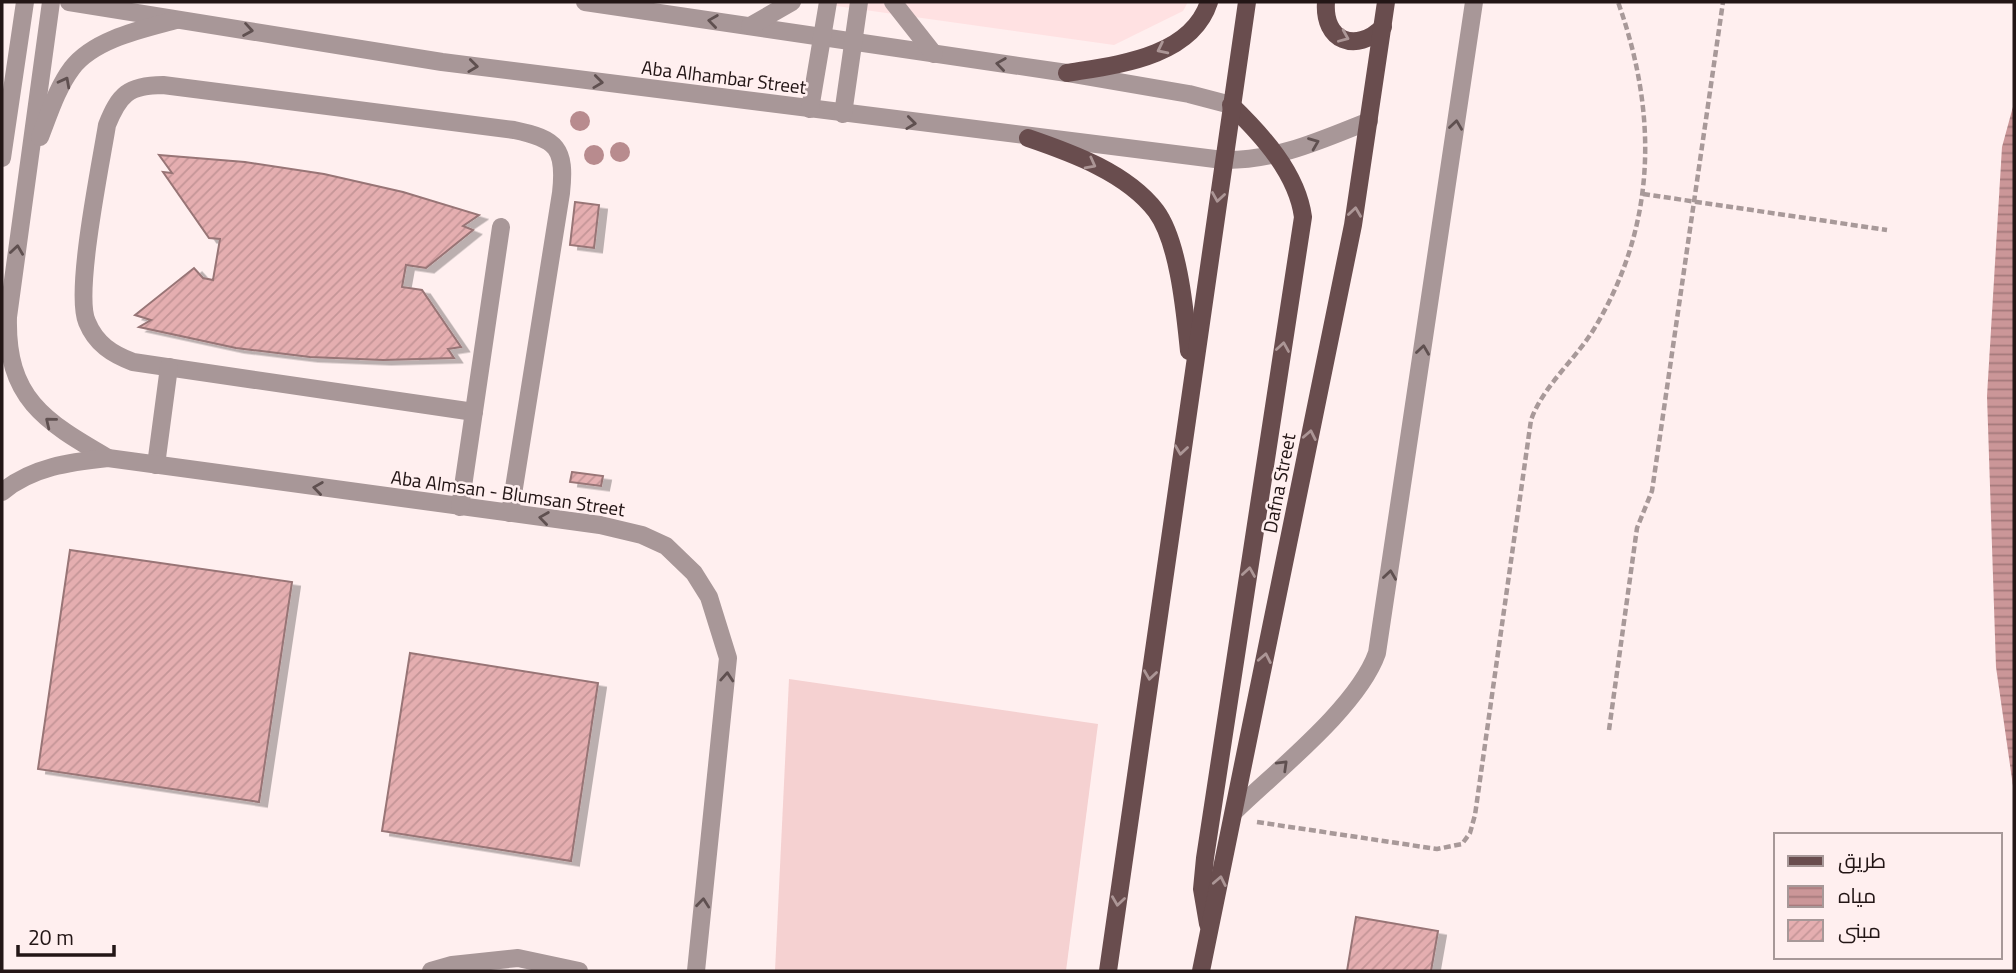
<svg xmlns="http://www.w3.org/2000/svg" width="2016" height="973" font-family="Georgia,Cairo,serif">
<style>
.built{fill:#ffe1e2}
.grass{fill:#f5d1d1}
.water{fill:url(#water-rules)}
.building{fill:url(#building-hatch);stroke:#987576;stroke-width:2;filter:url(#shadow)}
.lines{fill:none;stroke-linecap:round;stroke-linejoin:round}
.path{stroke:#a89999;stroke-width:4.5;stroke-dasharray:7 3.5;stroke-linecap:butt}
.minor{stroke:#a89798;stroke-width:18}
.major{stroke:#694d4e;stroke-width:18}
.tree{fill:#b88b8e}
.oneway{stroke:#5f5050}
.oneway2{stroke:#ac9696}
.labels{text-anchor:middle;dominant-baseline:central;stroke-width:5;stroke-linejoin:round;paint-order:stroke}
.street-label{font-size:19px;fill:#231616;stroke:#ffefef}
</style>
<defs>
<pattern id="water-rules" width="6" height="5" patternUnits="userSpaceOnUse" patternTransform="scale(1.75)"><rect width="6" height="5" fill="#cb9698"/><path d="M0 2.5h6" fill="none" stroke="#a4797b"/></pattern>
<pattern id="building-hatch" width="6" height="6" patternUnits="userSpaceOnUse" patternTransform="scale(1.75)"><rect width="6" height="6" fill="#e5aeb0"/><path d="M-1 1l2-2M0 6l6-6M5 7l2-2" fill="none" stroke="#c49597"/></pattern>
<filter id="shadow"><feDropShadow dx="8" dy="4.5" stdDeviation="0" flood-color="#0004"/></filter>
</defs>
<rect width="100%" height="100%" fill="#ffefef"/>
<path class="built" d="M 808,2 L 1188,2 L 1183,11 L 1114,45 Z"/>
<path class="grass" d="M 789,679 L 1098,724 L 1066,971 L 775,971 Z"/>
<path class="water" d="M 2014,103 L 2014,793 L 1996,667 L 1987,396 L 2002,147 Z"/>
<g class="building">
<path d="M 159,155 L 245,162 L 324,174 L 403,192 L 479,215 L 463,226 L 473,230 L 426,268 L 406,265 L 402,287 L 422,290 L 461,347 L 448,349 L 454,358 L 383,360 L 310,357 L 236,348 L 139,327 L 151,320 L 135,315 L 194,268 L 203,278 L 213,280 L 220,239 L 209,238 L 163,172 L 172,173 Z"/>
<path d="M 575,202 L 599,205 L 594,248 L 570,245 Z"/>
<path d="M 572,472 L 603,476 L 601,486 L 570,482 Z"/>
<path d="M 70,550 L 292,582 L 259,802 L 38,769 Z"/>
<path d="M 410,653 L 598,683 L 571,861 L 382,831 Z"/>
<path d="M 1356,917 L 1438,931 L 1431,971 L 1347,971 Z"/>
</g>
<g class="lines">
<g class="path">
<path d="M 1643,194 L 1887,230"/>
<path d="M 1609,730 L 1637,528 L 1652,491 L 1723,2"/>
<path d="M 1257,822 L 1437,849 L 1462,844 L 1470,833 L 1475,815 L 1531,420 C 1543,386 1575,360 1594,329 C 1657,225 1658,114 1618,2"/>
</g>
<g class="minor">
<path d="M 51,2 L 8,317 C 6,398 44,421 108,458"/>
<path d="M 69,2 L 442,62 L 1223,160 C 1276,161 1321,140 1369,121"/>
<path d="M 585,2 L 1067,73 L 1189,94 L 1231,105"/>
<path d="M 893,2 L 934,54"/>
<path d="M 750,26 L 792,2"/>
<path d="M 810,109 L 828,2"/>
<path d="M 843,114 L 859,2"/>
<path d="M 40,137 C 49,114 57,88 72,68 C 94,39 143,29 176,20"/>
<path d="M 2,158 L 25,2"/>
<path d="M 474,412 L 133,362 C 112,354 96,344 87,322 C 74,293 101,163 107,125 C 119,95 128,85 163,85 L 514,130 C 557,139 566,148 561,193 L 510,513"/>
<path d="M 156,465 L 169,367"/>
<path d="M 2,492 C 32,467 70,462 108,458 L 600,525 L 642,535 L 666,546 L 694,573 L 709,597 L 728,658 L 696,971"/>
<path d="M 460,507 L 501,227"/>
<path d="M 1234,812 C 1276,771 1358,707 1377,653 L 1474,2"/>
<path d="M 431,971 L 452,965 L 518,958 L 579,971"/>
</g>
<g class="major">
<path d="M 1326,2 C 1323,41 1356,54 1383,27"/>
<path d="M 1067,73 C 1115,65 1191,58 1209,2"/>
<path d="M 1028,138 C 1072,153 1127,173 1156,211 C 1179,242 1185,313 1189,351"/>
<path d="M 1208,924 L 1202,889 L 1205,858 L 1303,217 C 1297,173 1262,135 1231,105"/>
<path d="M 1108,971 L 1247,2"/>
<path d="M 1201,971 L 1353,225 L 1386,2"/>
</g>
</g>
<g class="tree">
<circle cx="580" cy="121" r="10"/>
<circle cx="620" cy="152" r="10"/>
<circle cx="594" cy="155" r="10"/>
</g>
<defs><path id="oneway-chevron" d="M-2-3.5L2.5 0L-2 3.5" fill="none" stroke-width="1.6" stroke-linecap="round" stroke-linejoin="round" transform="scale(1.75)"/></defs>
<g class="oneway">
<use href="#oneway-chevron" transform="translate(713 21) rotate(-172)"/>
<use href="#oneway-chevron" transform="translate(248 30) rotate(9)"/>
<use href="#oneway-chevron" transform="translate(1001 64) rotate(-172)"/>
<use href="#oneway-chevron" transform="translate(473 66) rotate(7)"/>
<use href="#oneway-chevron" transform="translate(65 82) rotate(-62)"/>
<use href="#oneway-chevron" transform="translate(598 82) rotate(7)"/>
<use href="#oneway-chevron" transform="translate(911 123) rotate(7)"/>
<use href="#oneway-chevron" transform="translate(1456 125) rotate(-82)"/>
<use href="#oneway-chevron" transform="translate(1314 143) rotate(-22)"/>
<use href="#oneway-chevron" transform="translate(17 250) rotate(-82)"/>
<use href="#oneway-chevron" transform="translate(1423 350) rotate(-82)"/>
<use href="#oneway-chevron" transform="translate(50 422) rotate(-141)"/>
<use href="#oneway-chevron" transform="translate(318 488) rotate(-172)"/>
<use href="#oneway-chevron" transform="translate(544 518) rotate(-172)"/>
<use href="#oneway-chevron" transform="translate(1390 575) rotate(-82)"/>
<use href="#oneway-chevron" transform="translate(727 677) rotate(-86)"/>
<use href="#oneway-chevron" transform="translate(1283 765) rotate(-44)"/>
<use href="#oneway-chevron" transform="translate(703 903) rotate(-84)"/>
</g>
<g class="oneway2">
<use href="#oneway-chevron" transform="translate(1344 37) rotate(23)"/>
<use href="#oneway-chevron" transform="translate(1162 49) rotate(154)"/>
<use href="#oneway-chevron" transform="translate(1091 164) rotate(28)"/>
<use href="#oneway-chevron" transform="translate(1218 197) rotate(99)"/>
<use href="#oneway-chevron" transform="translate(1355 212) rotate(-82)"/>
<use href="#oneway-chevron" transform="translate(1283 347) rotate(-81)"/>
<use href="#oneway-chevron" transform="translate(1310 435) rotate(-79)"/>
<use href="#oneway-chevron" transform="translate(1181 450) rotate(98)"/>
<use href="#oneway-chevron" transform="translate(1249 572) rotate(-81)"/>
<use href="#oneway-chevron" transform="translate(1265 658) rotate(-79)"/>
<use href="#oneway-chevron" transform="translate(1150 675) rotate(98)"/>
<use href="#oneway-chevron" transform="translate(1220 881) rotate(-79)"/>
<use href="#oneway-chevron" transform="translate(1118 901) rotate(98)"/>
</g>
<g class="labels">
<g class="street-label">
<text transform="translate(724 77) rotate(7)">Aba Alhambar Street</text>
<text transform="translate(1279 483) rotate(-79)">Dafna Street</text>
<text transform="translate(508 493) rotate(8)">Aba Almsan - Blumsan Street</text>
</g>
</g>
<rect width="2016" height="973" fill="none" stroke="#231616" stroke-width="7"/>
<rect x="1774" y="833" width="228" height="126" fill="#ffefef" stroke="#a79898" stroke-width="2"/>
<rect x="1788" y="856" width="35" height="10" fill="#694d4e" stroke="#a79898" stroke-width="2"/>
<text x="1838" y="868" font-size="21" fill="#231616">طريق</text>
<rect x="1788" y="886" width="35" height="21" fill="url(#water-rules)" stroke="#a79898" stroke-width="2"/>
<text x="1838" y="903" font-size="21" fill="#231616">مياه</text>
<rect x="1788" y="920" width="35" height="21" fill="url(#building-hatch)" stroke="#a79898" stroke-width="2"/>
<text x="1838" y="938" font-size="21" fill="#231616">مبنى</text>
<path d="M18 945v10h96v-10" fill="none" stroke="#231616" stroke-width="3.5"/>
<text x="28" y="945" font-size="21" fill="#231616" stroke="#ffefef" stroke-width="5" paint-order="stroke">20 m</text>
</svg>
